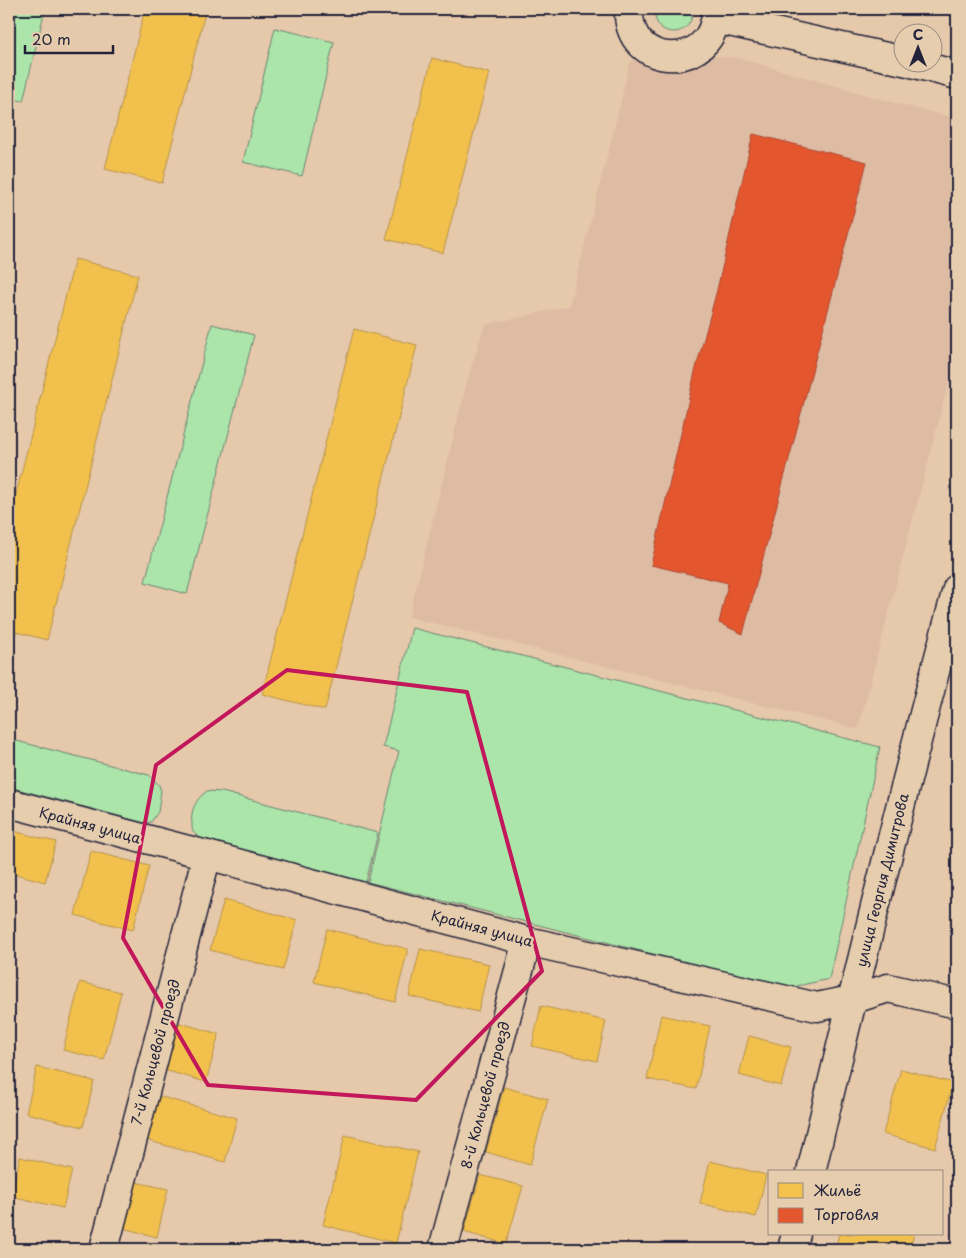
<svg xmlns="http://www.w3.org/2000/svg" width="966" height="1258" font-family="'Playpen Sans',sans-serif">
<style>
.built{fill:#debba3}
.green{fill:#ace5a9;stroke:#678472}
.homes{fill:#f2c14e;stroke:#b49148}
.shops{fill:#e4572e;stroke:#aa4732}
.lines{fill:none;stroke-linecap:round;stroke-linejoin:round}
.street-casing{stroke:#22223b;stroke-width:31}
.secondary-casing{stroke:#22223b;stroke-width:31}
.street{stroke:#e5cdad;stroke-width:28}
.secondary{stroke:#e5cdad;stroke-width:28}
.marked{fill:none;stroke:#c2185b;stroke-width:4;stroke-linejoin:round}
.labels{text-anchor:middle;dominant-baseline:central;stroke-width:5;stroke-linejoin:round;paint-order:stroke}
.street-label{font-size:14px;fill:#22223b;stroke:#e5cdad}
</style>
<rect width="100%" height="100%" fill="#e6c8ab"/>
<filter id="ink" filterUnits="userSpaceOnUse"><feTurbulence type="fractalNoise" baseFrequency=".02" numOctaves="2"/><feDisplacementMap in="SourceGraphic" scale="10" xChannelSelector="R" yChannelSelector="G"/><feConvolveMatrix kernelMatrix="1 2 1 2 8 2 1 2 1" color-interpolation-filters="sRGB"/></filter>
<g filter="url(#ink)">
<path class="built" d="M 710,56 L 738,58 L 883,100 L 957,119 L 957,350 L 858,729 L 409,617 L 469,374 L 485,325 L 569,306 L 620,106 L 629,65 L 635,58 Z"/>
<g class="green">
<path d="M 9,9 L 45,9 L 23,101 L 9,98 Z"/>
<path d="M 655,9 L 692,9 C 695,40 651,39 655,9 Z"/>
<path d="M 275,28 L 334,42 L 302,176 L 243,162 Z"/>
<path d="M 212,324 L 254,335 L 187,594 L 145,582 Z"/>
<path d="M 412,628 L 880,747 L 829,979 L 788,988 L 368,882 L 399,751 L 383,747 Z"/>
<path d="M 9,739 L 149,775 L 159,785 L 161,791 L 158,812 L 151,822 L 145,823 L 9,787 Z"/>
<path d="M 207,791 L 222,792 L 378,833 L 366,882 L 200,838 C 199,837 194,833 193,832 C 192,830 192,827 192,824 C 190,810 196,799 207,791 Z"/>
</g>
<g class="homes">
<path d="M 145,9 L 206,9 L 162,183 L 105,169 Z"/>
<path d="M 432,58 L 489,73 L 443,253 L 386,239 Z"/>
<path d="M 75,259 L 138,275 L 47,640 L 9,630 L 9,522 Z"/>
<path d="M 354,329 L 417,345 L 325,710 L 262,694 Z"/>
<path d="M 9,830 L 56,842 L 45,882 L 9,872 Z"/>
<path d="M 91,851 L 149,866 L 133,930 L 75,915 Z"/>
<path d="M 224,900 L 297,920 L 283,970 L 210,950 Z"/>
<path d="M 327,929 L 408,949 L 395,1002 L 314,982 Z"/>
<path d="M 420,949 L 489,964 L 478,1012 L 409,996 Z"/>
<path d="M 80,982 L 121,992 L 104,1060 L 63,1050 Z"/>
<path d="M 541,1006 L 606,1021 L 597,1061 L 532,1046 Z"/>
<path d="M 661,1015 L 710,1026 L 696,1089 L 647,1079 Z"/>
<path d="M 177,1022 L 219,1034 L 206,1082 L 164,1070 Z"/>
<path d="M 749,1036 L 791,1047 L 781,1086 L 739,1075 Z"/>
<path d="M 37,1067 L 94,1081 L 83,1127 L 26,1113 Z"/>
<path d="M 901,1069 L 953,1083 L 935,1148 L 883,1134 Z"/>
<path d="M 504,1087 L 548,1099 L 530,1165 L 486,1152 Z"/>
<path d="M 158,1096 L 237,1118 L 225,1162 L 146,1140 Z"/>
<path d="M 345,1135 L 418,1152 L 396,1243 L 323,1225 Z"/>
<path d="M 20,1157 L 72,1170 L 63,1208 L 11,1196 Z"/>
<path d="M 710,1161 L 766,1175 L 756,1217 L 700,1203 Z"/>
<path d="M 480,1175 L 523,1186 L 506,1244 L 464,1232 Z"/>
<path d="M 135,1182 L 168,1189 L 157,1237 L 123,1228 Z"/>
<path d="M 839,1234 L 914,1234 L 910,1249 L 835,1249 Z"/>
</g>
<path class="shops" d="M 753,134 L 867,162 L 743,634 L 719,623 L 728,583 L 651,565 L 695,372 L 717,290 Z"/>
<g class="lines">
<defs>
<g id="street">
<path d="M 629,9 C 626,72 717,72 716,9"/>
<path d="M 716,19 L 904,61"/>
<path d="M 908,62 L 957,75"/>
<path d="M 9,803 L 207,855 L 527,941 L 817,1007 L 851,1000 L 888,988 L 957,1004"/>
<path d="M 104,1249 L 207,855"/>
<path d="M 443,1249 L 527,941"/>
</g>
<g id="secondary">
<path d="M 811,1172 C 857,977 905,782 957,589"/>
<path d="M 792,1249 L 796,1234"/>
</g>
</defs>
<use href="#street" class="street-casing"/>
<use href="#secondary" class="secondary-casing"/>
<use href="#street" class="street"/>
<use href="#secondary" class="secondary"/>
</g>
</g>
<path class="marked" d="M 287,670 L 467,692 L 542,971 L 416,1100 L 208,1085 L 123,938 L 156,765 Z"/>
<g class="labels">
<g class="street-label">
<text transform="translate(90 825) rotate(15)">Крайняя улица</text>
<text transform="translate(882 880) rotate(-76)">улица Георгия Димитрова</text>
<text transform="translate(482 928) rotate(15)">Крайняя улица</text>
<text transform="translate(155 1052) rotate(-75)">7-й Кольцевой проезд</text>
<text transform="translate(485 1095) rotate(-75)">8-й Кольцевой проезд</text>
</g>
</g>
<rect width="966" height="1258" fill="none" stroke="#e5cdad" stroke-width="30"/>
<rect x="15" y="15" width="936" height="1228" fill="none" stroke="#22223b" stroke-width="2" filter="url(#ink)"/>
<rect x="768" y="1170" width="175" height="65" fill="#e5cdad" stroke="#97897f"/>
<rect x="778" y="1183" width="25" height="15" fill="#f2c14e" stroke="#97897f"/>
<text x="814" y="1196" font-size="15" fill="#22223b">Жильё</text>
<rect x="778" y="1208" width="25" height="15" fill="#e4572e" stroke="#97897f"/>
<text x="814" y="1220" font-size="15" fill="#22223b">Торговля</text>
<g transform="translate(918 48)"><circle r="24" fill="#e5cdad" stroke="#97897f"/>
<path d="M0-4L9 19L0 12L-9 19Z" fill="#22223b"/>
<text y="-8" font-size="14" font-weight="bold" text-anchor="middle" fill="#22223b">С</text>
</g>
<path d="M25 45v8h88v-8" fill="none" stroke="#22223b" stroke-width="2.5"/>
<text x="32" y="45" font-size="15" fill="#22223b" stroke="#e5cdad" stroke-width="4" paint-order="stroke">20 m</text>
</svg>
